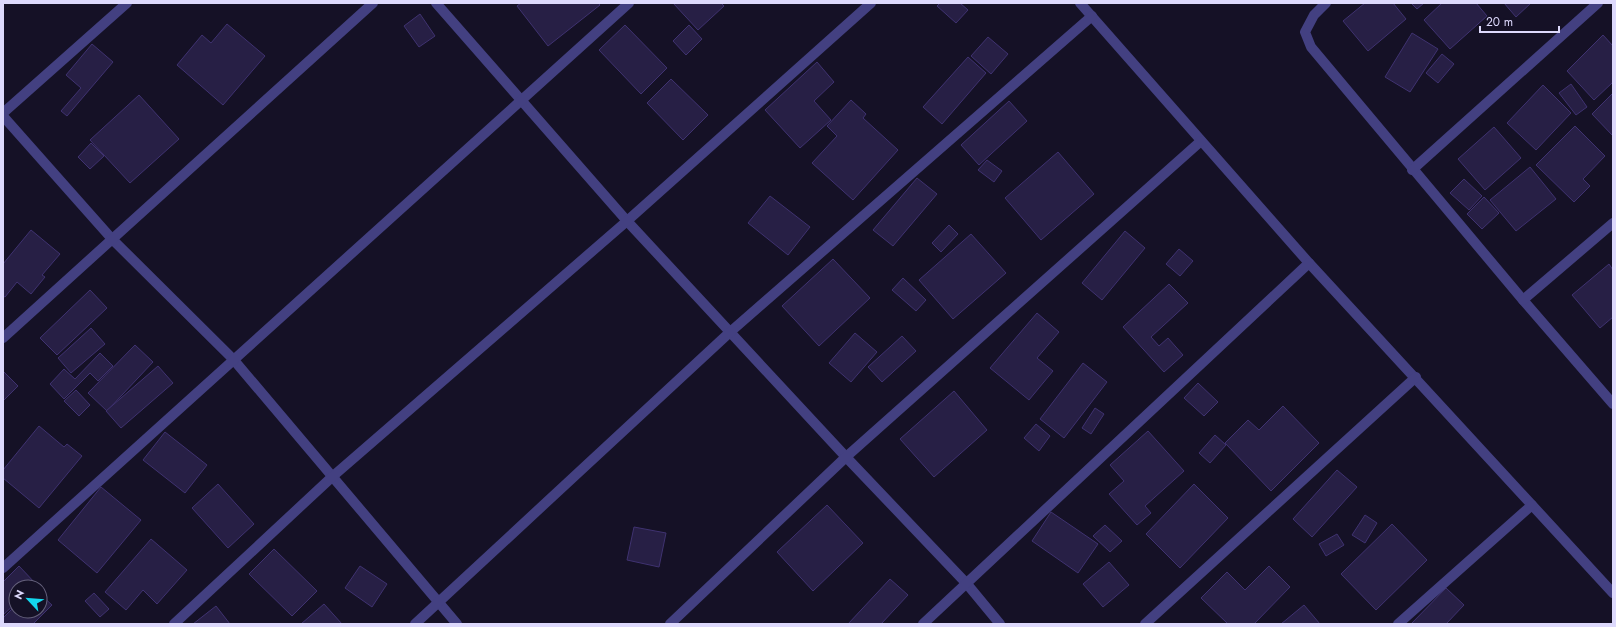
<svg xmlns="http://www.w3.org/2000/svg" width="1616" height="627" font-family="Jost,sans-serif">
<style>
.building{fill:#271f45;stroke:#3f3270}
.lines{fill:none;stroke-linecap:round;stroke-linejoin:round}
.minor{stroke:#434081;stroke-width:10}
</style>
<rect width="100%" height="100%" fill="#151126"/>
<g class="building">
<path d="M 521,3 L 598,3 L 600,5 L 548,46 L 517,6 Z"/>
<path d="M 673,3 L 721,3 L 724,6 L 698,30 Z"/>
<path d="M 940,3 L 960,3 L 968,10 L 956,23 L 937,6 Z"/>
<path d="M 1365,3 L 1393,3 L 1406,19 L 1368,51 L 1343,21 Z"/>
<path d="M 1411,3 L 1424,3 L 1417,9 Z"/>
<path d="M 1442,3 L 1476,3 L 1487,16 L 1450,49 L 1424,20 Z"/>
<path d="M 1504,3 L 1531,3 L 1516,17 Z"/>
<path d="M 420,14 L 435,36 L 419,47 L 404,26 Z"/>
<path d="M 227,24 L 265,56 L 223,105 L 177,65 L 202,35 L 211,43 Z"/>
<path d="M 625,25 L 667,68 L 641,94 L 599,50 Z"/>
<path d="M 689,25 L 702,39 L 686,55 L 673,41 Z"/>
<path d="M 1412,33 L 1438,49 L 1410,92 L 1385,77 Z"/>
<path d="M 1603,35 L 1613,46 L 1613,82 L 1594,100 L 1567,71 Z"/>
<path d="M 988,37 L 1008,54 L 991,74 L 971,56 Z"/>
<path d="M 92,44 L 113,62 L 67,116 L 61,111 L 81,88 L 66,75 Z"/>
<path d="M 1442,54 L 1454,64 L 1438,83 L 1426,73 Z"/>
<path d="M 968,57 L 986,73 L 942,124 L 923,107 Z"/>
<path d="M 817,62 L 834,82 L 814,101 L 831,120 L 800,148 L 765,110 Z"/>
<path d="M 671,79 L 708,115 L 683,140 L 647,103 Z"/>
<path d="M 1571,84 L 1587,107 L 1576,115 L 1559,93 Z"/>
<path d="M 1543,85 L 1571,113 L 1536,150 L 1507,123 Z"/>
<path d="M 1613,93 L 1613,136 L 1592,114 Z"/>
<path d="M 139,95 L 179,139 L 130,183 L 90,140 Z"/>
<path d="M 851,100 L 866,114 L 863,118 L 898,150 L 853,200 L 812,163 L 837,136 L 827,126 Z"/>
<path d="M 1009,101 L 1027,121 L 979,165 L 961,145 Z"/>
<path d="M 1575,126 L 1605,156 L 1583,179 L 1590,186 L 1574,202 L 1536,165 Z"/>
<path d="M 1494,127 L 1521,158 L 1485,190 L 1458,159 Z"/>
<path d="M 91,143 L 104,156 L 90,169 L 78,157 Z"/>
<path d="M 1058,152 L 1094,194 L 1041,240 L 1005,198 Z"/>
<path d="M 987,160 L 1002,171 L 994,182 L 978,170 Z"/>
<path d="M 1530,167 L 1556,199 L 1516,231 L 1490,200 Z"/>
<path d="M 917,178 L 937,194 L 893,246 L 873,230 Z"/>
<path d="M 1464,179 L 1482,196 L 1469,210 L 1450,193 Z"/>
<path d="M 770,196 L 810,227 L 788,255 L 748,223 Z"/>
<path d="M 1484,197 L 1499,213 L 1482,229 L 1467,214 Z"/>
<path d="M 949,225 L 958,234 L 941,252 L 932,243 Z"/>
<path d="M 31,230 L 60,254 L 42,275 L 45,277 L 31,294 L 17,282 L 5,297 L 3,296 L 3,264 Z"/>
<path d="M 1125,231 L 1145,248 L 1102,300 L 1082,283 Z"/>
<path d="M 971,234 L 1006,273 L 953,319 L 919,280 Z"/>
<path d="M 1179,249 L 1193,261 L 1180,276 L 1166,264 Z"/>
<path d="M 833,259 L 870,298 L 819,346 L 782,306 Z"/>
<path d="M 1609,264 L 1613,270 L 1613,317 L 1600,328 L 1572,295 Z"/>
<path d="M 903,278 L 926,300 L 916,311 L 892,290 Z"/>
<path d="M 1169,284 L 1188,303 L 1151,337 L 1159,346 L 1168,338 L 1183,355 L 1164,372 L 1123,327 Z"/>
<path d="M 90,290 L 107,308 L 57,355 L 40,338 Z"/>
<path d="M 1037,313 L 1059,332 L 1037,358 L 1053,371 L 1029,400 L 990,368 Z"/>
<path d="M 91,328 L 105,344 L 71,373 L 58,358 Z"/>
<path d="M 855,333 L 877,352 L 851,382 L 829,363 Z"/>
<path d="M 902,336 L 916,351 L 882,382 L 868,367 Z"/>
<path d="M 135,345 L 153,362 L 107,411 L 88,393 Z"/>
<path d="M 100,353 L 113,366 L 98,381 L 90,373 L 64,399 L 50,384 L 64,369 L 75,379 Z"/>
<path d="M 1083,363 L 1107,382 L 1064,438 L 1040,419 Z"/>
<path d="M 158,366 L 173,383 L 121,428 L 106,411 Z"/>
<path d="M 3,371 L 18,386 L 3,401 Z"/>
<path d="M 1198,383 L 1218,402 L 1204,416 L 1184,398 Z"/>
<path d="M 76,390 L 90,405 L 79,416 L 64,401 Z"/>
<path d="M 954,391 L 987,430 L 934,477 L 900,439 Z"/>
<path d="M 1283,406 L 1319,443 L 1271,491 L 1225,443 L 1248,420 L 1259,430 Z"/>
<path d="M 1095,408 L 1104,414 L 1091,434 L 1082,428 Z"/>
<path d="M 1036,424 L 1050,436 L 1039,451 L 1024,438 Z"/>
<path d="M 39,426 L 64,447 L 67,444 L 82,456 L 39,508 L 3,478 L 3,470 Z"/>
<path d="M 1148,431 L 1184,471 L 1145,506 L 1151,513 L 1137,525 L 1109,494 L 1124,481 L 1110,465 Z"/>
<path d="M 165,432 L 207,465 L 185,493 L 143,460 Z"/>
<path d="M 1215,435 L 1226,445 L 1210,463 L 1199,453 Z"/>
<path d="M 1337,470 L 1357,487 L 1312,537 L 1293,519 Z"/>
<path d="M 218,484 L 254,524 L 228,548 L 192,508 Z"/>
<path d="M 1194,484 L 1228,518 L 1180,568 L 1146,534 Z"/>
<path d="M 101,487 L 141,520 L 97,573 L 58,540 Z"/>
<path d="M 827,505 L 863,543 L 813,591 L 777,552 Z"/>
<path d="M 1051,512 L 1098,544 L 1078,573 L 1032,541 Z"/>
<path d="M 1365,515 L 1377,523 L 1365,543 L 1352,535 Z"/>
<path d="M 1392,524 L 1427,560 L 1376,610 L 1341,574 Z"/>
<path d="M 1105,525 L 1122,541 L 1110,552 L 1093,536 Z"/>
<path d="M 634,527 L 666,533 L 659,567 L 627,560 Z"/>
<path d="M 1337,534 L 1344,545 L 1326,556 L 1319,544 Z"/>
<path d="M 151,539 L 187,570 L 157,604 L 143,590 L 126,610 L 105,592 Z"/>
<path d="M 274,549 L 317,591 L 292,616 L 249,574 Z"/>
<path d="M 1109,562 L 1129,585 L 1103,607 L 1083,584 Z"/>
<path d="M 19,566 L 36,584 L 32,587 L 16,587 L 16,603 L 3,615 L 3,582 Z"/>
<path d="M 360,566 L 387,584 L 372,607 L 345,588 Z"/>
<path d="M 1269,566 L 1290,587 L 1254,624 L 1228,624 L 1201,598 L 1227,572 L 1245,590 Z"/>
<path d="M 890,579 L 908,595 L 881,624 L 848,624 Z"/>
<path d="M 1446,588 L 1464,605 L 1446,624 L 1411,624 Z"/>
<path d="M 94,593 L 109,609 L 100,617 L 85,601 Z"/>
<path d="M 40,594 L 52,605 L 33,624 L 3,624 L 3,618 L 16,605 L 16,611 L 40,611 Z"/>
<path d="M 324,604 L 342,624 L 301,624 Z"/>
<path d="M 1304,605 L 1320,624 L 1281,624 Z"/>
<path d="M 216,606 L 230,624 L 193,624 Z"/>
</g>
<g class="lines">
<g class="minor">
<path d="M 436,3 L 627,221 L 846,457 L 967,584 L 1000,624"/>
<path d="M 1080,3 L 1309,263 L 1613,593"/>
<path d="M 1326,3 L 1314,15 L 1305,32 L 1311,47 L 1523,300 L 1613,404"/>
<path d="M 3,113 L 127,3"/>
<path d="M 3,116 L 112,239 L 233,359 L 457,624"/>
<path d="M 1412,170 L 1598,3"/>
<path d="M 1523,300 L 1613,223"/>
<path d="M 3,338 L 373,3"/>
<path d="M 3,568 L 629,3"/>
<path d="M 174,624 L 332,477 L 627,221 L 871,3"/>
<path d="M 415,624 L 729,333 L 1092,16"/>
<path d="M 670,624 L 846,457 L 1201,141"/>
<path d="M 923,624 L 1309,263"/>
<path d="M 1145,624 L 1416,377"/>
<path d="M 1398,624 L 1532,505"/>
</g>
</g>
<rect width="1616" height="627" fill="none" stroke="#ddd9fc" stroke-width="8"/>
<g transform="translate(28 599) rotate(296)"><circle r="19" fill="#151126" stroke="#65617c"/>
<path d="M0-3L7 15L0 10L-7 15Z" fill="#13d7ee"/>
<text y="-6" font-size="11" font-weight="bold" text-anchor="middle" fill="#ddd9fc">N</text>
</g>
<path d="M1480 26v6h79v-6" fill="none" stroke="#ddd9fc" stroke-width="2"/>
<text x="1486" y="26" font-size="12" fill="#ddd9fc" stroke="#151126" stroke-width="3" paint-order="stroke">20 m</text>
</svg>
